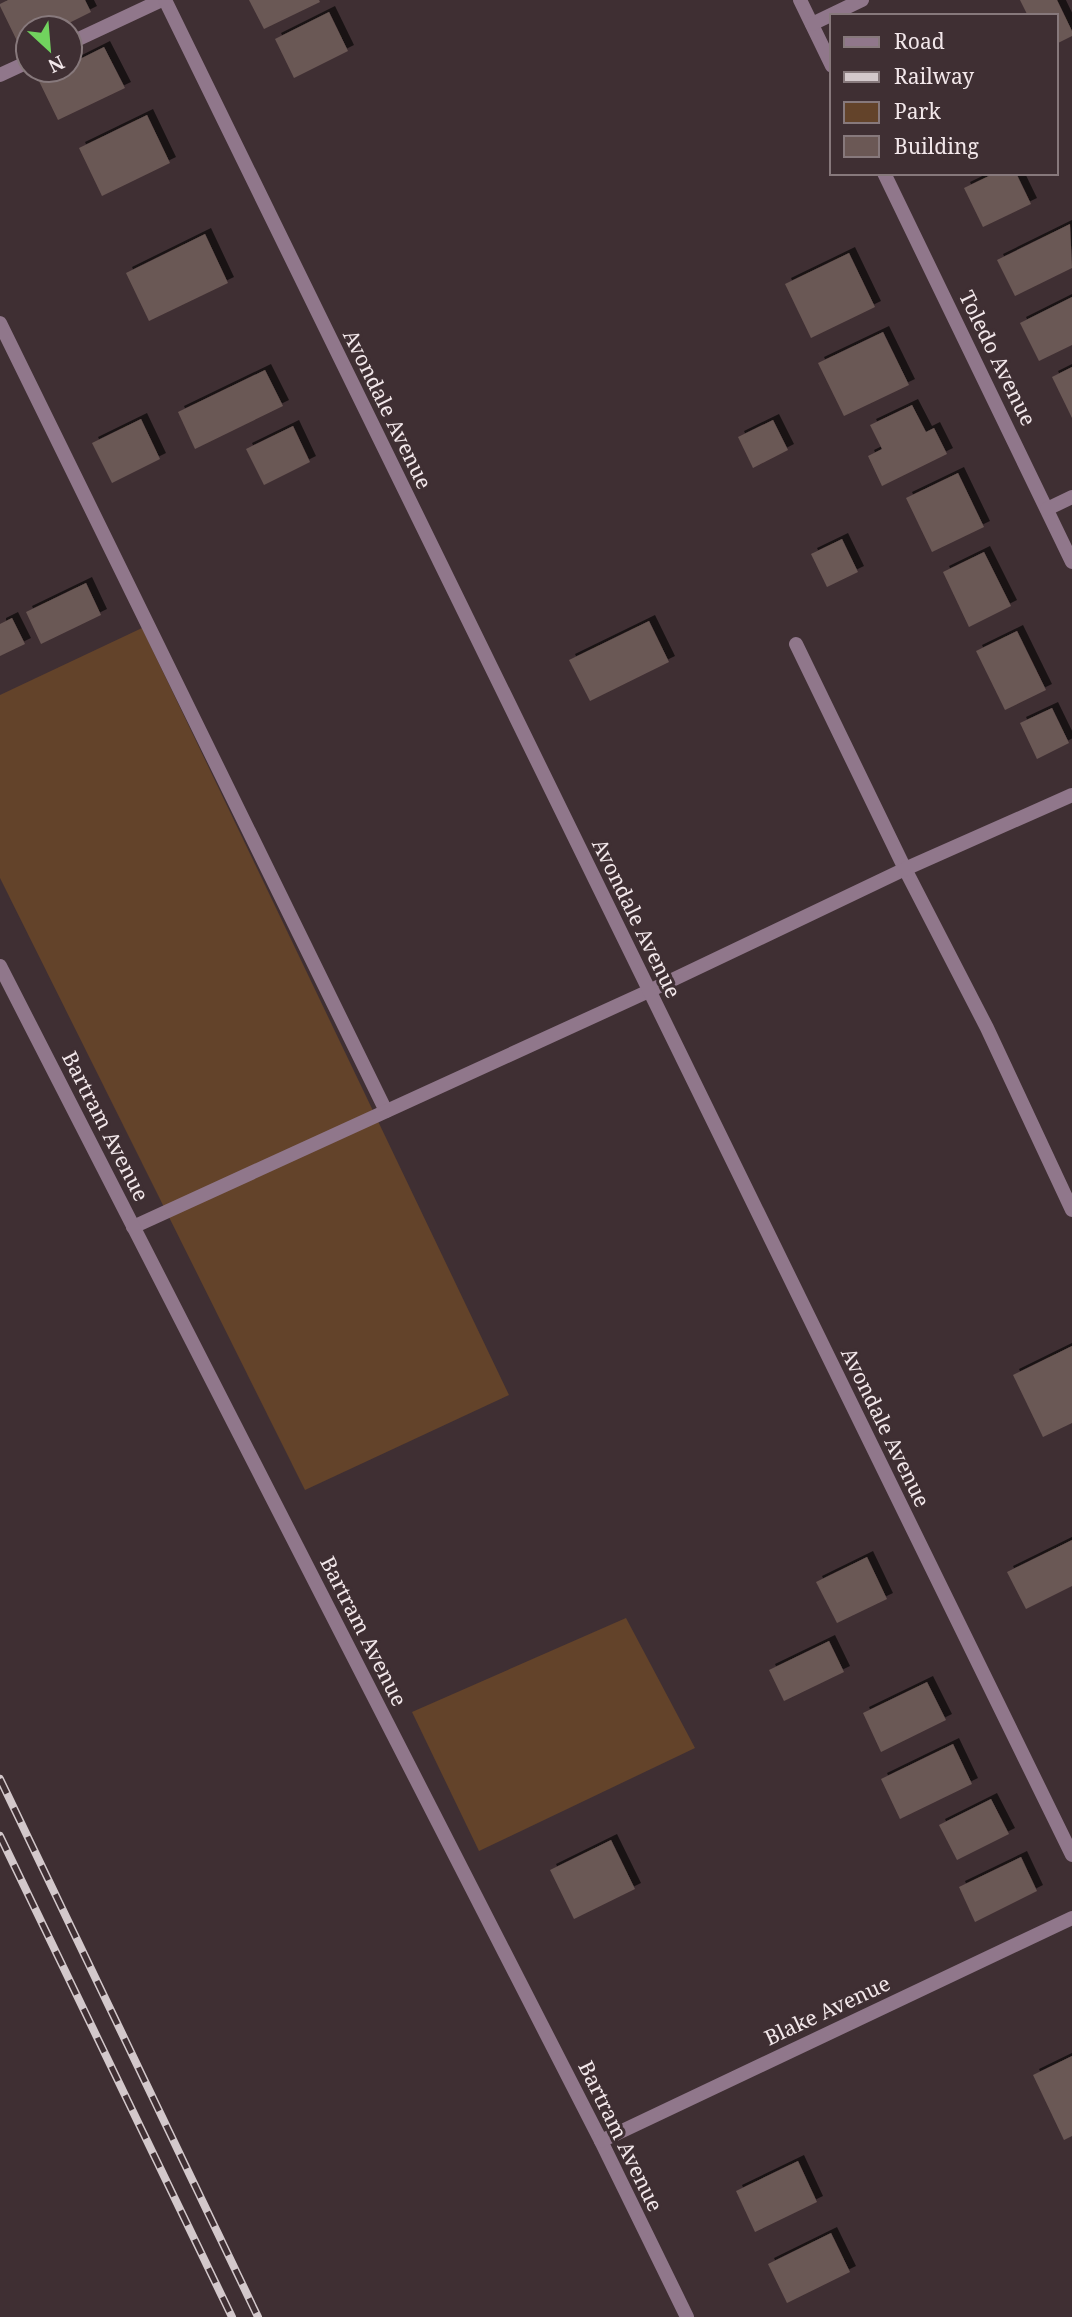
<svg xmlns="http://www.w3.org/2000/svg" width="1072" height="2317" font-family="'Noto Serif',serif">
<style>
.green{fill:#63432a}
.building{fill:#6b5855;filter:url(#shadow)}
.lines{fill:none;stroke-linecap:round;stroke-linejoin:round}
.lane{stroke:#90778b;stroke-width:14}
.street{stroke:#90778b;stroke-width:14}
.rail-casing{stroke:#d3c8cb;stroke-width:8}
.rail{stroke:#3f2f33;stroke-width:5;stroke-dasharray:16;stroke-linecap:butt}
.labels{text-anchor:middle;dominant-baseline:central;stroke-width:6;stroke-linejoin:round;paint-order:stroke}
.street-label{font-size:21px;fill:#f2e7ea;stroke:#3f2f33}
</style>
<defs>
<filter id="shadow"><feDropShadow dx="6" dy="-6" stdDeviation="0" flood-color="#0009"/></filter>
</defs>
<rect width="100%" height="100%" fill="#3f2f33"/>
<g class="green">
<path d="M 142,628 L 509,1395 L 305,1490 L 0,878 L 0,695 Z"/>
<path d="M 626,1618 L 695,1748 L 479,1851 L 412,1712 Z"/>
</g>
<g class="building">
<path d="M 8,0 L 85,0 L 91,12 L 59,28 L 28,28 L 28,43 L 20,47 L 0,6 L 0,4 Z"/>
<path d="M 249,0 L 319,0 L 320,2 L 264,29 Z"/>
<path d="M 1020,0 L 1057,0 L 1072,31 L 1072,36 L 1056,44 L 1056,16 L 1028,16 Z"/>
<path d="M 329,12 L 348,51 L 294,78 L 275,39 Z"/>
<path d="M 104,47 L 125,88 L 58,120 L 38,79 L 57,70 L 70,70 L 70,64 Z"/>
<path d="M 147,115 L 170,163 L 102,196 L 79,148 Z"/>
<path d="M 995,173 L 1016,173 L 1031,204 L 983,227 L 964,188 Z"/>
<path d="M 1070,224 L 1072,268 L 1015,296 L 997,260 Z"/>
<path d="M 205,234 L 228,283 L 149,321 L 126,273 Z"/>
<path d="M 849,253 L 875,307 L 811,338 L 785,284 Z"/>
<path d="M 1072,297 L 1072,345 L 1039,361 L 1020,323 Z"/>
<path d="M 883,332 L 909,385 L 844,416 L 818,363 Z"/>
<path d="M 1072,367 L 1072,418 L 1052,377 Z"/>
<path d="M 265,370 L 283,406 L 195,449 L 178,412 Z"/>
<path d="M 912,405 L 926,432 L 934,428 L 947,454 L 882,486 L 868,456 L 882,449 L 870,425 Z"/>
<path d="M 141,419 L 160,459 L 112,483 L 92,443 Z"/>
<path d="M 773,420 L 788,450 L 753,468 L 738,437 Z"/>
<path d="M 293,426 L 310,462 L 264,485 L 246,449 Z"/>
<path d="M 958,473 L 984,527 L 932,552 L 906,498 Z"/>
<path d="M 842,539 L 858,572 L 827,587 L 811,554 Z"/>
<path d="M 984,552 L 1011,606 L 969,627 L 943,572 Z"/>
<path d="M 86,583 L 101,615 L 41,644 L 26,612 Z"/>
<path d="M 12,618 L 25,644 L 0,656 L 0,624 Z"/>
<path d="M 649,621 L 669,662 L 590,701 L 569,660 Z"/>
<path d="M 1017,631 L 1046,690 L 1005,710 L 976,651 Z"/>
<path d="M 1052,708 L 1069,743 L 1037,759 L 1020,723 Z"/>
<path d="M 1072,1346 L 1072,1423 L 1043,1437 L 1013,1375 Z"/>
<path d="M 1072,1540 L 1072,1586 L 1026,1609 L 1007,1572 Z"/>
<path d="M 867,1557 L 887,1599 L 837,1623 L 816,1582 Z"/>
<path d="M 829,1641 L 844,1672 L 784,1701 L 769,1670 Z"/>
<path d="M 927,1682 L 946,1720 L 881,1752 L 863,1713 Z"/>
<path d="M 953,1744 L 972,1784 L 900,1819 L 881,1779 Z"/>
<path d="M 991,1799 L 1009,1834 L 957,1860 L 939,1825 Z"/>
<path d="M 611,1840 L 635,1889 L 574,1919 L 550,1870 Z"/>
<path d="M 1021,1857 L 1037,1891 L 975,1922 L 959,1887 Z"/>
<path d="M 1072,2056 L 1072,2136 L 1064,2140 L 1033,2075 Z"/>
<path d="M 798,2161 L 817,2202 L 755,2232 L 736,2191 Z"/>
<path d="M 831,2233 L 850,2272 L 787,2303 L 768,2264 Z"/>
</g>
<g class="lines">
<g class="lane">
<path d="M 70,43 L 162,0"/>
<path d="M 0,75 L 28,62"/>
<path d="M 0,323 L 386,1111"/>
<path d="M 796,644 L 905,869 L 987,1028 L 1072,1210"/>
<path d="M 133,1227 L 649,991 L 905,869 L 1072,795"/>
</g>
<g class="street">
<path d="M 165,0 L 1072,1855"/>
<path d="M 800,0 L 832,66"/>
<path d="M 812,24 L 862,0"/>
<path d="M 884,173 L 1072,562"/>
<path d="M 1047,509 L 1072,497"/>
<path d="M 0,966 L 601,2141 L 687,2317"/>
<path d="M 601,2141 L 1072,1918"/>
</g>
<defs>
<g id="rail">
<path d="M 0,1779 L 258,2317"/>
<path d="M 0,1836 L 232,2317"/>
</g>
</defs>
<use href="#rail" class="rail-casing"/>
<use href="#rail" class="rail"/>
</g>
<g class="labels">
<g class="street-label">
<text transform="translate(998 358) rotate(64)">Toledo Avenue</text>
<text transform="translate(388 409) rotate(64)">Avondale Avenue</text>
<text transform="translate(637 918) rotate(64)">Avondale Avenue</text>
<text transform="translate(106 1126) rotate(63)">Bartram Avenue</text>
<text transform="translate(886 1427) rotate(64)">Avondale Avenue</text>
<text transform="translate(364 1631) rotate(63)">Bartram Avenue</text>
<text transform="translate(827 2010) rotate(-25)">Blake Avenue</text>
<text transform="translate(621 2136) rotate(64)">Bartram Avenue</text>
</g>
</g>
<rect x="830" y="14" width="228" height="161" fill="#3f2f33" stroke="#87797c" stroke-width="2"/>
<rect x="844" y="37" width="35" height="10" fill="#90778b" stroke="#87797c" stroke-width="2"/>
<text x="894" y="49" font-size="21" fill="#f2e7ea">Road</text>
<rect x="844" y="72" width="35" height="10" fill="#d3c8cb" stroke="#87797c" stroke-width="2"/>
<text x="894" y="84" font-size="21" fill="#f2e7ea">Railway</text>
<rect x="844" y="102" width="35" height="21" fill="#63432a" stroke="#87797c" stroke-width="2"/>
<text x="894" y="119" font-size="21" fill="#f2e7ea">Park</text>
<rect x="844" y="136" width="35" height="21" fill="#6b5855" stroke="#87797c" stroke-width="2"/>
<text x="894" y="154" font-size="21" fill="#f2e7ea">Building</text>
<g transform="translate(49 49) rotate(154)"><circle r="33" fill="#3f2f33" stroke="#87797c" stroke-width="2"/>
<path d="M0-5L12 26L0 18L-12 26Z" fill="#71d35e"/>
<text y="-10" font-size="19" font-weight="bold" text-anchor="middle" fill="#f2e7ea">N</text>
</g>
</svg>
